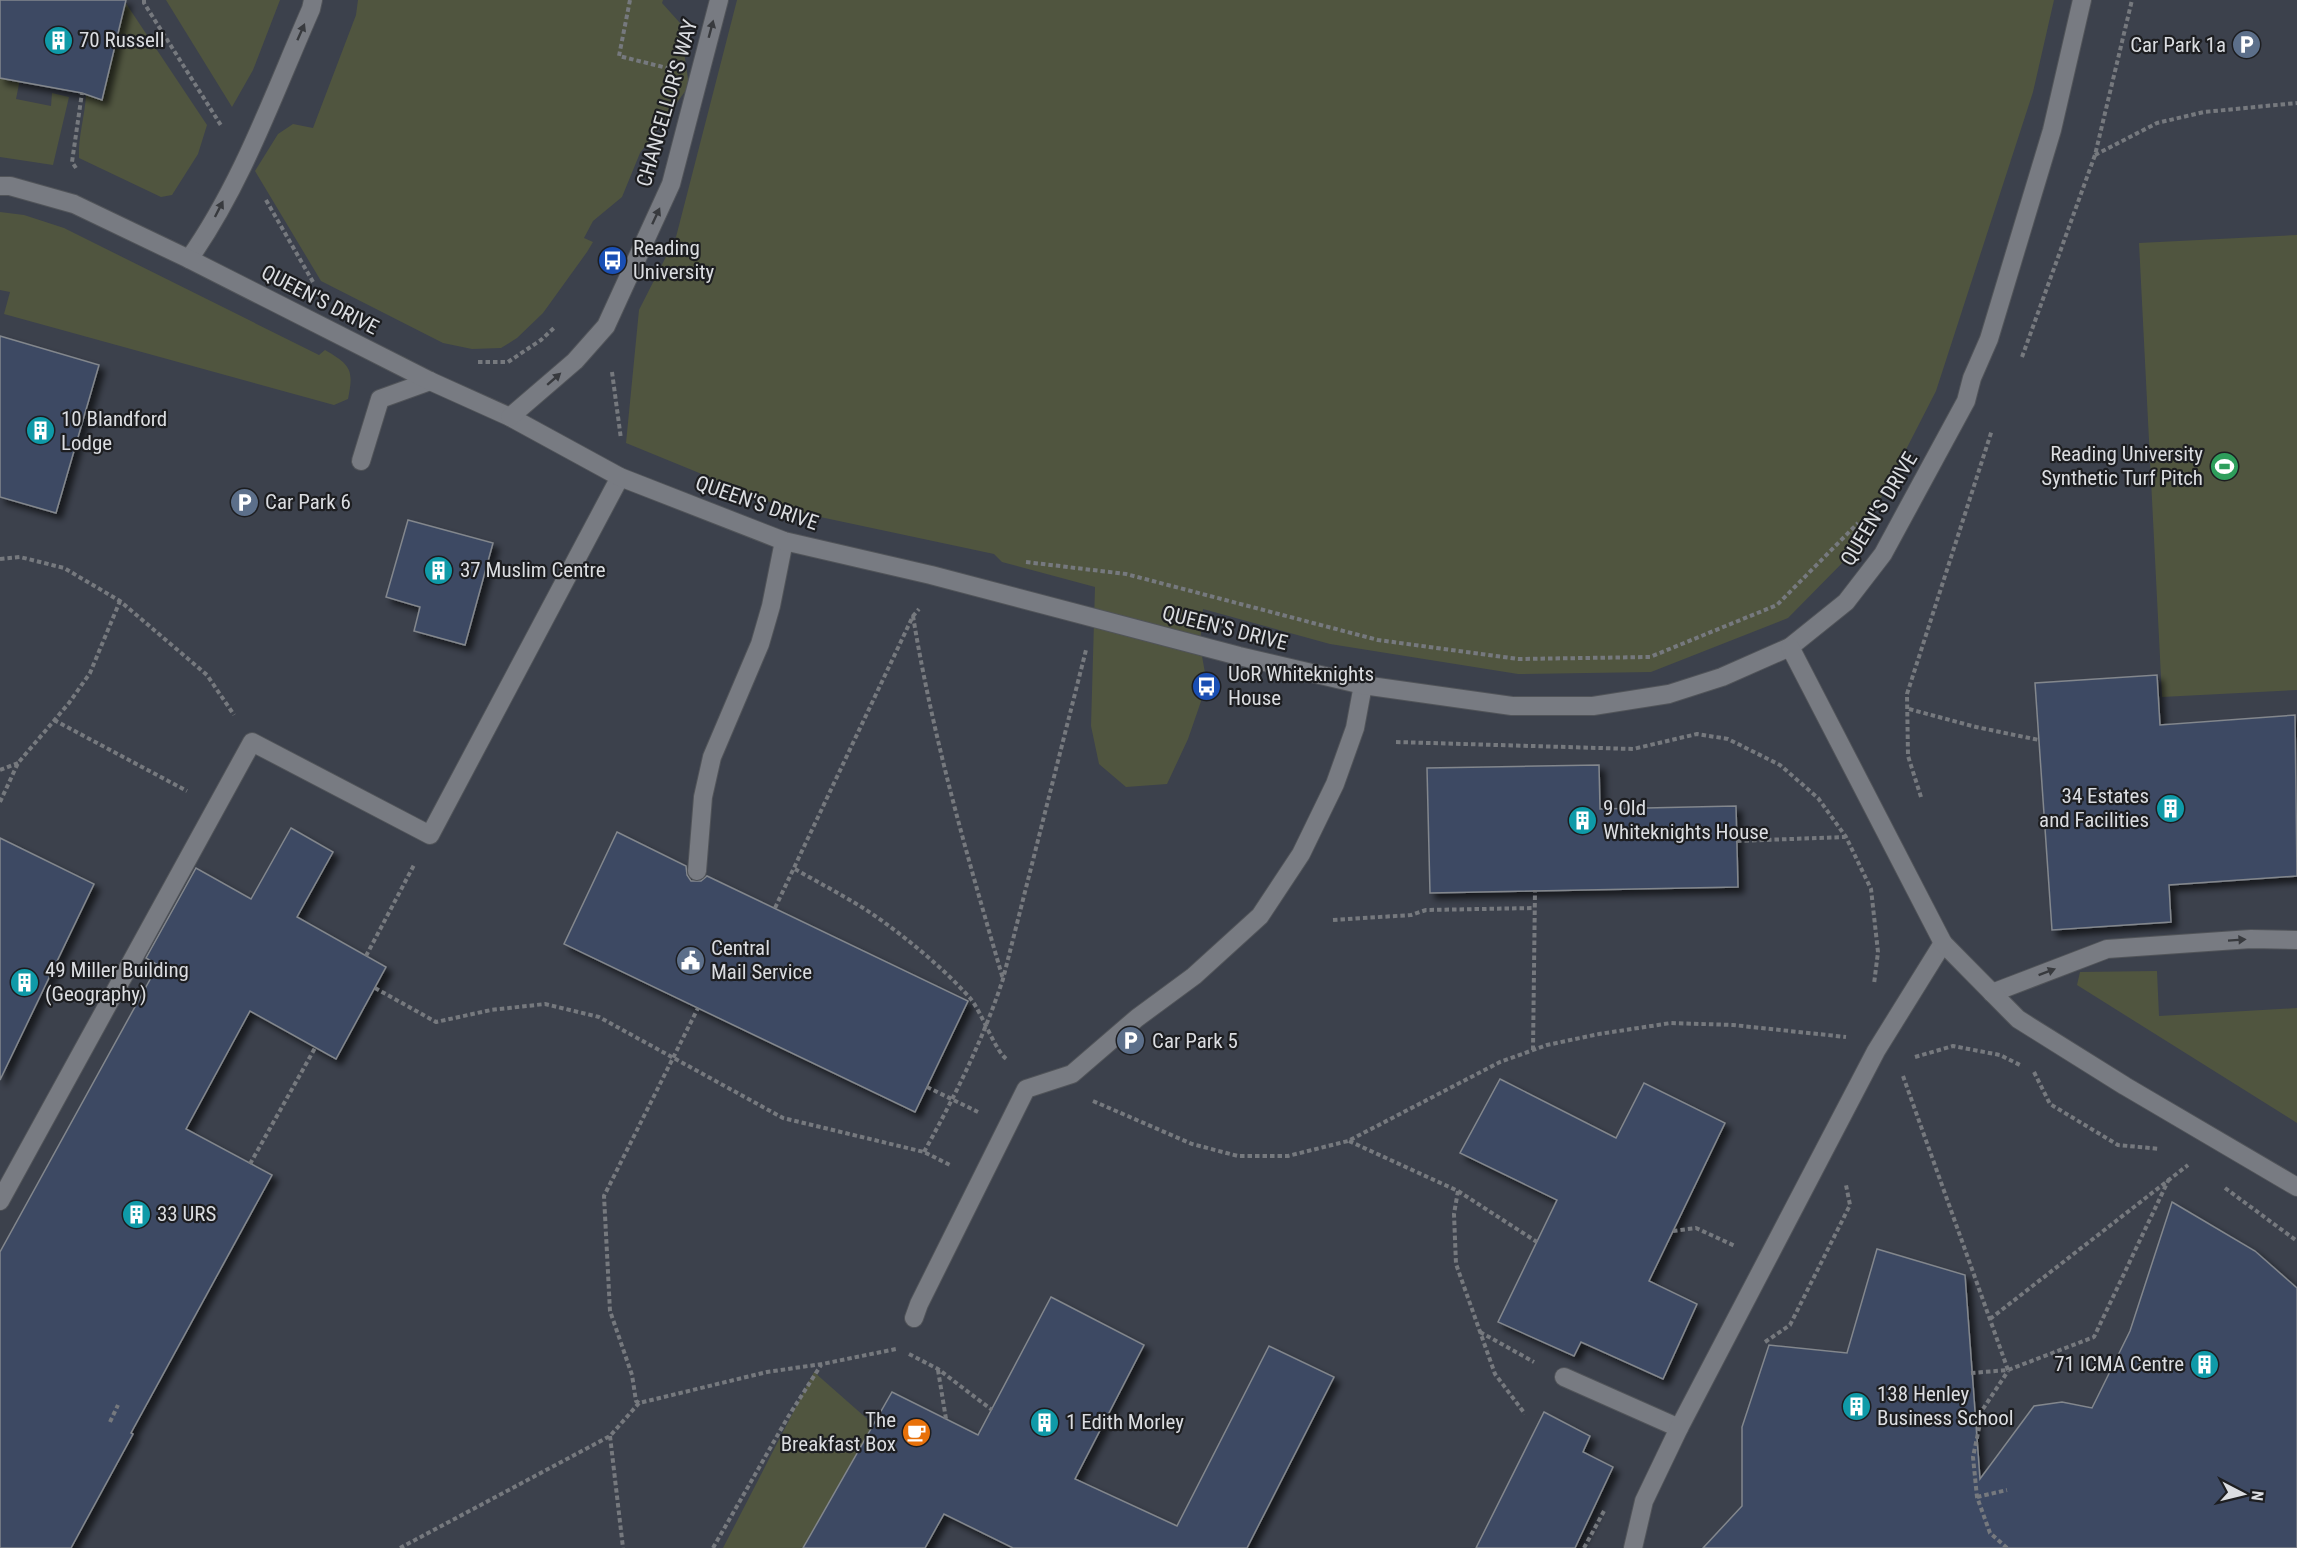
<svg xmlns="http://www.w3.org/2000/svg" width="2297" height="1548" font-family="'Roboto Condensed',sans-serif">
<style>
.built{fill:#3c414c}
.green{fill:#50553f}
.building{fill:#3d4a64;stroke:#83878d;stroke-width:1.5;filter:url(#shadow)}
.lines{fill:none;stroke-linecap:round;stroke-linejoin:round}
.service-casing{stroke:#515459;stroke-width:20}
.minor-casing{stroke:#515459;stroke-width:20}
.path{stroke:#76797e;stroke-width:4;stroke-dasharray:4.5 3;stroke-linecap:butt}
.service{stroke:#787b82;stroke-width:18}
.minor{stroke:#787b82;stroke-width:18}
.oneway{fill:#383a3e}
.labels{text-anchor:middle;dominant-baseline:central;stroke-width:4.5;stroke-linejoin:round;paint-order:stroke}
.poi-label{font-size:21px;fill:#dbdde1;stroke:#1d1e21;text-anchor:start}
.street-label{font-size:21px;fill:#dbdde1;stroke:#1d1e21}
</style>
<defs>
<filter id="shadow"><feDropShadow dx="5.5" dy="5.5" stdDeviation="3" flood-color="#0009"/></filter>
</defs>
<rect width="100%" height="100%" fill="#34373d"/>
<rect class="built" x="0" y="0" width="2297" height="1548"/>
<g class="green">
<path d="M 166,0 L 280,0 L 253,70 L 232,107 Z"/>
<path d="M 358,0 L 663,0 L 662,3 L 680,23 L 689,86 L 640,153 L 622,197 L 593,221 L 584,238 L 593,242 L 587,252 L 543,313 L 517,338 L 501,348 L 472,349 L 443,343 L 321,281 L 255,171 L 278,134 L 293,124 L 313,128 L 356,15 Z"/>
<path d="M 737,0 L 2054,0 L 2033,92 L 1936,391 L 1854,551 L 1788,618 L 1651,672 L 1518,674 L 1330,644 L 1203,609 L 1200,645 L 1207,684 L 1188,739 L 1167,784 L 1126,787 L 1099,764 L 1091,726 L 1095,587 L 1002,562 L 994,554 L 792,511 L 626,443 L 639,310 L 676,237 Z"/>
<path d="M 125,2 L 207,125 L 198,154 L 172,195 L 161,197 L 79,158 C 78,136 85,116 86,95 L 102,98 Z"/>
<path d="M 0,75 L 20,79 L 16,99 L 51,106 L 52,93 L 69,97 L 53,165 L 0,157 Z"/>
<path d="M 0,212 L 24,215 L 64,228 L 319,355 L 325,350 C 351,365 354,370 348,399 L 334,405 L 4,314 L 10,292 L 0,290 Z"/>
<path d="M 2297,235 L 2297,690 L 2162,697 L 2139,243 Z"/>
<path d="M 2157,971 L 2159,1016 L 2297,1008 L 2297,1123 L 2077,985 L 2080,972 Z"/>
<path d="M 814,1372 L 873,1424 L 803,1548 L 723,1548 Z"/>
</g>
<g class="building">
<path d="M 0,0 L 126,0 L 102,100 L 82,93 L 0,78 Z"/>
<path d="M 0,336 L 99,365 L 56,513 L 0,497 Z"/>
<path d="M 408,520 L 493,543 L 465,645 L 414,631 L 420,607 L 386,597 Z"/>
<path d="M 2157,675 L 2160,725 L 2295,715 L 2297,876 L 2169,885 L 2171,922 L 2052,930 L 2035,683 Z"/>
<path d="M 1599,765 L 1600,809 L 1736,806 L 1738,887 L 1430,893 L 1427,768 Z"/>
<path d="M 291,828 L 333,852 L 297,917 L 386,967 L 336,1059 L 250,1011 L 186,1129 L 272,1175 L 131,1433 L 133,1434 L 71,1548 L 0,1548 L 0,1252 L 158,965 L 146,958 L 196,868 L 251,899 Z"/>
<path d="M 617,832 L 686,866 L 687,875 L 691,881 L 701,881 L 707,876 L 968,1001 L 915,1112 L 564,944 Z"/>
<path d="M 0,838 L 94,884 L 0,1080 Z"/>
<path d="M 1500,1079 L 1616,1138 L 1644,1083 L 1725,1123 L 1649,1281 L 1697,1304 L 1663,1379 L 1581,1342 L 1574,1356 L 1498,1322 L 1557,1200 L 1460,1153 Z"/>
<path d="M 2172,1202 L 2255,1251 L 2297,1288 L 2297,1548 L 1703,1548 L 1742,1506 L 1742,1427 L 1769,1345 L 1847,1353 L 1877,1249 L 1965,1275 L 1980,1479 L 2034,1406 L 2062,1402 L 2092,1408 L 2130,1331 Z"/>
<path d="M 1051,1297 L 1144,1345 L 1075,1479 L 1177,1526 L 1269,1346 L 1334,1377 L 1247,1548 L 1013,1548 L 944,1514 L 925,1548 L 803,1548 L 892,1392 L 978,1435 Z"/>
<path d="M 1544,1412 L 1590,1436 L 1583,1452 L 1613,1467 L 1575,1548 L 1476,1548 Z"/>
</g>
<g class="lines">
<defs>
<g id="service">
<path d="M 189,259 C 242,184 274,93 311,9 L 313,0"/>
<path d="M 361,461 L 380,399 L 430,381"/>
<path d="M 697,871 L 703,797 L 712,757 L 760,644 L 771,606 L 784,541"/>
<path d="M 1992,993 L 2107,949 L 2251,939 L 2297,940"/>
<path d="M 0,1201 L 252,742 L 430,835 L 620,477"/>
<path d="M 914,1318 L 919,1304 L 1026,1089 L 1072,1074 L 1137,1018 L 1194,976 L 1260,916 L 1301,854 L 1335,784 L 1355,728 L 1363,685"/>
<path d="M 1564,1377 L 1679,1428"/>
<path d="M 1633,1548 L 1644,1501 L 1679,1428 L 1876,1051 L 1943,943"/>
</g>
<g id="minor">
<path d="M 0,186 L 10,186 L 74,204 L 189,259 L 430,381 L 510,417 L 620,477 L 784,541 L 931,575 L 1239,656 L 1363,685 L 1512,706 L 1593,706 L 1669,694 L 1722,677 L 1790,647 L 1846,602 L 1883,554 L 1966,401 L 1972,378 L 1989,339 L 2052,130 L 2082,0"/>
<path d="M 510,417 L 575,361 L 606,326 L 671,184 L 719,0"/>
<path d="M 1790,647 L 1943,943 L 2018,1019 L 2125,1086 L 2297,1187"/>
</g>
</defs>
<use href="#service" class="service-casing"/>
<use href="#minor" class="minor-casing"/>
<g class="path">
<path d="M 144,0 L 144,3 L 222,127"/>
<path d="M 630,0 L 619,56 L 667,68"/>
<path d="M 2095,155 L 2157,123 L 2204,112 L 2297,103"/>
<path d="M 76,168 L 72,162 L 82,93"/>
<path d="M 266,200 L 313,282"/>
<path d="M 2022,357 L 2095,155 L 2132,0"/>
<path d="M 478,362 L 508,362 L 541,340 L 555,327"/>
<path d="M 612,372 L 621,439"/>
<path d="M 0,559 L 20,557 L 64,568 L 120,601 L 207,675 L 234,715"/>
<path d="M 1026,562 L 1126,574 L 1378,640 L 1518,659 L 1650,657 L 1777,605 L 1858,523"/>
<path d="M 913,616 C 933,739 968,859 1003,979"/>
<path d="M 1909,709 L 1976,727 L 2039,740"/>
<path d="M 54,720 L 187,791"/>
<path d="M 1396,742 L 1633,749 L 1697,734 L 1728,739 L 1780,765 L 1818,798 L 1846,837 L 1871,889 L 1878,952 L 1874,984"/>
<path d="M 0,770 L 18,763"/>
<path d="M 1921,797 L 1908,756 L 1907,694 L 1992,430"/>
<path d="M 0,802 L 18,763 L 69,703 L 90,673 L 120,601"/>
<path d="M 1737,841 L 1845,837"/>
<path d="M 795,869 C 824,886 857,902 885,923 C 915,945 945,970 970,998 C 982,1012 996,1054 1008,1060"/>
<path d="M 775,908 L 913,616 L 919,609"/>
<path d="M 1333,920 L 1411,915 L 1426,910 L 1534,908"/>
<path d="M 366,956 L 414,865"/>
<path d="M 375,988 L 436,1022 L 491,1010 L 545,1004 L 599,1017 L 783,1118 L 924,1152 L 950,1165"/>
<path d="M 1533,1050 L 1535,890"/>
<path d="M 1915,1057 L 1953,1046 L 2000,1055 L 2022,1066"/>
<path d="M 2034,1072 L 2050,1104 L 2118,1145 L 2160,1149"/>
<path d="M 1903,1076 L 2008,1370"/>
<path d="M 927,1087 L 978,1112"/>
<path d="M 1093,1101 L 1192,1144 L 1238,1156 L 1288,1156 L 1348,1141 L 1500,1062 L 1547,1045 L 1599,1034 L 1671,1023 L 1733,1025 L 1846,1037"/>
<path d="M 1349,1141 L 1458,1191 L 1537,1242"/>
<path d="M 924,1152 C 955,1096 983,1040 1003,979 L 1086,650"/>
<path d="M 250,1164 L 315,1048"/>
<path d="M 2225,1188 L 2297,1241"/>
<path d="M 1458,1191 L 1454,1214 L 1456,1264 L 1495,1374 L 1525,1414"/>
<path d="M 1673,1231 L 1696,1228 L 1735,1246"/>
<path d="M 1990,1319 L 2188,1165"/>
<path d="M 1480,1332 L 1534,1362"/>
<path d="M 1765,1342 L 1790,1325 L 1850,1205 L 1846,1185"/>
<path d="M 909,1354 L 938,1369 L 992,1410"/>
<path d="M 938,1370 L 946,1419"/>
<path d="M 1971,1373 L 2008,1370 L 2094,1337 L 2169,1179"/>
<path d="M 639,1403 L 636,1401 L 632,1375 L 610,1311 L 604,1196 L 698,1008"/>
<path d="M 110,1422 L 118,1405"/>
<path d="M 610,1436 L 623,1548"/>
<path d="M 1977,1497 L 2007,1490"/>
<path d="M 400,1548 L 610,1436 L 639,1403 L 767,1372 L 822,1364 L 896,1349"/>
<path d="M 713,1548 L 788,1417 L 821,1365"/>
<path d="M 1584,1548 L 1604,1511"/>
<path d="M 2007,1548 L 1990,1533 L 1977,1497 L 1973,1457 L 1983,1409 L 2008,1371"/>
</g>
<use href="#service" class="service"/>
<use href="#minor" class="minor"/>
</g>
<defs><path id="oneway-solid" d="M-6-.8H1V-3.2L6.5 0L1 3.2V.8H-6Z" transform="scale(1.5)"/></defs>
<g class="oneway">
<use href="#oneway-solid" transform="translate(711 29) rotate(-75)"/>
<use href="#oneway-solid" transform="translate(301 32) rotate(-66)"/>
<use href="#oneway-solid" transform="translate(219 209) rotate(-63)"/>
<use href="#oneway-solid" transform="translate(656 216) rotate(-65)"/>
<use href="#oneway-solid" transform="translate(554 379) rotate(-41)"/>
<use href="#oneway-solid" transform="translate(2237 940) rotate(-4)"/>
<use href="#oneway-solid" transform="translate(2047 972) rotate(-21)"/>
</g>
<defs>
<symbol id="building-disc" viewBox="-11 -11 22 22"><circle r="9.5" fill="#0f9aa8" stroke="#1d1e21"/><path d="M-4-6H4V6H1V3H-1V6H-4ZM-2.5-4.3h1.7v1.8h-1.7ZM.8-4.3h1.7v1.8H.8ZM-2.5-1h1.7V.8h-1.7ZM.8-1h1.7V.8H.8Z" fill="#fff"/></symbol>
<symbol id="parking-disc" viewBox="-11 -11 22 22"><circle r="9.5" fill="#5c6f8a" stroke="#1d1e21"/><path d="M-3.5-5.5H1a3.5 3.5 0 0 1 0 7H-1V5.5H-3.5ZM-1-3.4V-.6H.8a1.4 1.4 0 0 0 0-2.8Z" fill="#fff"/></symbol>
<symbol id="bus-disc" viewBox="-11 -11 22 22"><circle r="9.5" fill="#1a4fb4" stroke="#1d1e21"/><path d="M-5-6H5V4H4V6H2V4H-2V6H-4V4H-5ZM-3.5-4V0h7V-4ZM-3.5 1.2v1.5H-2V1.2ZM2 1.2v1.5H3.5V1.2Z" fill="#fff"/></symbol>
<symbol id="stadium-disc" viewBox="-11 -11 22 22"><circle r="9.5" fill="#2e9e5b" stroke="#1d1e21"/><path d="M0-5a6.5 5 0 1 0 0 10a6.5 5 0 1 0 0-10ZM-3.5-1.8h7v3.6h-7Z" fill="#fff"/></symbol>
<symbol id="civic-disc" viewBox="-11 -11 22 22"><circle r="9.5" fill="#5c6f8a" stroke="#1d1e21"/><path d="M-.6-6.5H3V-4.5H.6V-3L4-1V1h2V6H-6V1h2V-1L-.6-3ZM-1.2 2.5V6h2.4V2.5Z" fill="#fff"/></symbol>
<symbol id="cafe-disc" viewBox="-11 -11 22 22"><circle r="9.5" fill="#e8710a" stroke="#1d1e21"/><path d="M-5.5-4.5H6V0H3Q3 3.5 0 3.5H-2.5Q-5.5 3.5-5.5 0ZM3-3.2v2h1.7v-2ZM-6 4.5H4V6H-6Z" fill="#fff"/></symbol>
</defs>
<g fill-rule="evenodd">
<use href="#building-disc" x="42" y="24" width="33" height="33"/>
<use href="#parking-disc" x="2230" y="28" width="33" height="33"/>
<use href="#bus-disc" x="596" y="244" width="33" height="33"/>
<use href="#building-disc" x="24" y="414" width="33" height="33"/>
<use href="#stadium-disc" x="2208" y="450" width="33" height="33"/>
<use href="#parking-disc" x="228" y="486" width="33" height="33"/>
<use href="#building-disc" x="422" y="554" width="33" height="33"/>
<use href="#bus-disc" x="1190" y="670" width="33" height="33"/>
<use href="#building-disc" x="2154" y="792" width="33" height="33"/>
<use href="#building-disc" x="1566" y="804" width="33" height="33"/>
<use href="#civic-disc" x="674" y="944" width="33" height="33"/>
<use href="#building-disc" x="8" y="966" width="33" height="33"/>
<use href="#parking-disc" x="1114" y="1024" width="33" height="33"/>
<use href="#building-disc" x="120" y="1198" width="33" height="33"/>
<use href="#building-disc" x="2188" y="1348" width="33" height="33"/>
<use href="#building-disc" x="1840" y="1390" width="33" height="33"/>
<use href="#building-disc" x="1028" y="1406" width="33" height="33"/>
<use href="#cafe-disc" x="900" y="1416" width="33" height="33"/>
</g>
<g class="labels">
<g class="poi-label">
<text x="79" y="40">70 Russell</text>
<text x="2226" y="45" text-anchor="end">Car Park 1a</text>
<text x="633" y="248">Reading<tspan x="633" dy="24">University</tspan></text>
<text x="61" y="419">10 Blandford<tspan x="61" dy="24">Lodge</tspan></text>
<text x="2203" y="454" text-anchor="end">Reading University<tspan x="2203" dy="24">Synthetic Turf Pitch</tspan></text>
<text x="265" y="502">Car Park 6</text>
<text x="460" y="570">37 Muslim Centre</text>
<text x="1228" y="674">UoR Whiteknights<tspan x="1228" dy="24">House</tspan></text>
<text x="2149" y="796" text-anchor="end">34 Estates<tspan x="2149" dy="24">and Facilities</tspan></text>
<text x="1603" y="808">9 Old<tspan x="1603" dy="24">Whiteknights House</tspan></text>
<text x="711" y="948">Central<tspan x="711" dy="24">Mail Service</tspan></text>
<text x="45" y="970">49 Miller Building<tspan x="45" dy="24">(Geography)</tspan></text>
<text x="1152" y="1041">Car Park 5</text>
<text x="157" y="1214">33 URS</text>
<text x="2184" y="1364" text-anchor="end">71 ICMA Centre</text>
<text x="1877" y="1394">138 Henley<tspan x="1877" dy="24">Business School</tspan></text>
<text x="896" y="1420" text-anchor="end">The<tspan x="896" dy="24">Breakfast Box</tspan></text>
<text x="1066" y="1422">1 Edith Morley</text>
</g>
<g class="street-label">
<text transform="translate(667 103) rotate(-74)">CHANCELLOR'S WAY</text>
<text transform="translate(320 300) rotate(27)">QUEEN'S DRIVE</text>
<text transform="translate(757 503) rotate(19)">QUEEN'S DRIVE</text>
<text transform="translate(1879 509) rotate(-59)">QUEEN'S DRIVE</text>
<text transform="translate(1225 628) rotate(14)">QUEEN'S DRIVE</text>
</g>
</g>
<g transform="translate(2243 1494) rotate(97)" stroke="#1d1e21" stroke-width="4.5" paint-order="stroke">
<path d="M0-4.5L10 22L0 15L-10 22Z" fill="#dbdde1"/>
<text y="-9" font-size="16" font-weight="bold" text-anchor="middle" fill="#dbdde1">N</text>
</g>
</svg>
